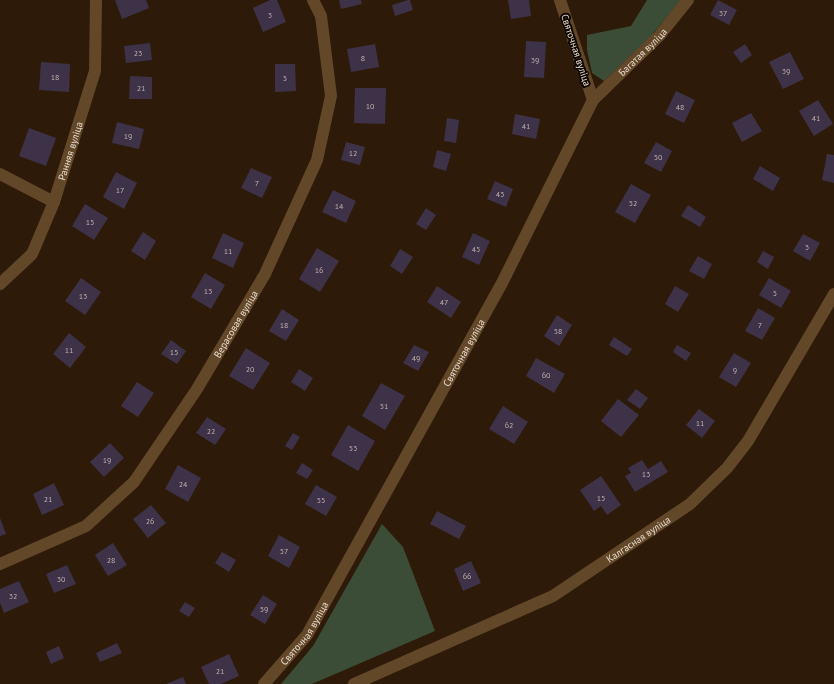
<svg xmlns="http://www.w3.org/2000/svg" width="834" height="684" font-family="'PT Sans',sans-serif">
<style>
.green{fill:#3b4d36}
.building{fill:#3e3248}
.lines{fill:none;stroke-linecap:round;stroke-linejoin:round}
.minor{stroke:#624828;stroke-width:12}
.labels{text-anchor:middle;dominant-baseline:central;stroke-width:4;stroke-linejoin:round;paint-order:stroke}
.number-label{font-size:8px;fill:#beb1ae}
.street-label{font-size:10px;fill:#e8dbd0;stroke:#0f0702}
</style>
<rect width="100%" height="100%" fill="#2d1a08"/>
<g class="green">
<path d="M 647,0 L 681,0 L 649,38 L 604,81 L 592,73 L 587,50 L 587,35 L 631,26 Z"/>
<path d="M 382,524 L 403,547 L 435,631 L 312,684 L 281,684 L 313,646 Z"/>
</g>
<g class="building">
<path d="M 115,0 L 146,0 L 149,8 L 122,19 Z"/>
<path d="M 270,0 L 277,0 L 286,22 L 263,32 L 253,8 Z"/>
<path d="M 339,0 L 361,0 L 362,4 L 341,9 Z"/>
<path d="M 408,0 L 410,0 L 413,10 L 395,16 L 392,5 Z"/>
<path d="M 508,0 L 529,0 L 531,16 L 511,19 Z"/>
<path d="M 718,0 L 737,10 L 729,25 L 710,15 Z"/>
<path d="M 526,41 L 546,42 L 544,78 L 524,77 Z"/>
<path d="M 150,43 L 152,60 L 126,63 L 124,46 Z"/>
<path d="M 375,44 L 379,67 L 351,72 L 347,49 Z"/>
<path d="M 745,44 L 752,55 L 741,63 L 733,52 Z"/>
<path d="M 790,52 L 804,79 L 783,89 L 769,62 Z"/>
<path d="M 41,62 L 70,64 L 69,92 L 39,90 Z"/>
<path d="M 275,64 L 295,64 L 296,91 L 275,92 Z"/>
<path d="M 130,76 L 152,77 L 152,99 L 129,99 Z"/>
<path d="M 355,88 L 386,88 L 385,124 L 354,123 Z"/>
<path d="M 676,91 L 695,100 L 684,123 L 665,114 Z"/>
<path d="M 818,100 L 833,124 L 814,136 L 799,111 Z"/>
<path d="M 751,113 L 762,131 L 742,142 L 732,123 Z"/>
<path d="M 515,114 L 540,119 L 536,139 L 512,134 Z"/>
<path d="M 447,118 L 459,120 L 456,143 L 444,141 Z"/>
<path d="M 117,122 L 144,129 L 139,149 L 112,143 Z"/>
<path d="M 29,128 L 56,138 L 46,166 L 19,156 Z"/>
<path d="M 346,142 L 365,147 L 360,165 L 341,160 Z"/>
<path d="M 656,142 L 672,151 L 661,172 L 644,163 Z"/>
<path d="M 437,150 L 451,154 L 446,171 L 433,167 Z"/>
<path d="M 827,154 L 834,155 L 834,183 L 822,180 Z"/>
<path d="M 760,166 L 780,178 L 773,191 L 753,179 Z"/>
<path d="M 251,168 L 272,177 L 262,198 L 241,188 Z"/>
<path d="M 116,172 L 137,183 L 124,209 L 103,197 Z"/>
<path d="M 495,181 L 513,189 L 506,207 L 487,199 Z"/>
<path d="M 631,184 L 651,195 L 635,223 L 615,212 Z"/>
<path d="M 333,190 L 356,201 L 346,223 L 322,212 Z"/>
<path d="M 85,204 L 108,218 L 94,240 L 72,226 Z"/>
<path d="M 688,205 L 706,217 L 700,227 L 681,216 Z"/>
<path d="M 426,208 L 436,215 L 426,230 L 416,224 Z"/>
<path d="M 143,232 L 156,241 L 145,260 L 131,251 Z"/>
<path d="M 223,233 L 244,243 L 233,268 L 212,258 Z"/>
<path d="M 473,233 L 490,241 L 479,265 L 462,257 Z"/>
<path d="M 803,234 L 820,243 L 810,261 L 793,251 Z"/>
<path d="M 317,248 L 339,261 L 320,292 L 299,279 Z"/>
<path d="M 400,249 L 413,257 L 402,274 L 390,266 Z"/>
<path d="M 763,251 L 774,257 L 768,269 L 757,262 Z"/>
<path d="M 698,256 L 712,264 L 704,279 L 689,271 Z"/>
<path d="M 205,273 L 225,285 L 211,309 L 191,297 Z"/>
<path d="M 81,278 L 101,292 L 85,315 L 65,301 Z"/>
<path d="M 769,278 L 791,291 L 781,308 L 759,295 Z"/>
<path d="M 437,286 L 461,302 L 451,318 L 427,302 Z"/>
<path d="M 675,286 L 689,294 L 678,312 L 665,304 Z"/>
<path d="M 758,308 L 775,318 L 762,340 L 745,331 Z"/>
<path d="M 282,309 L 299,320 L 286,341 L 269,331 Z"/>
<path d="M 557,315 L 572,325 L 559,346 L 544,336 Z"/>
<path d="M 69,333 L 86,347 L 70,368 L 53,354 Z"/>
<path d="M 614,337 L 632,349 L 627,356 L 609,345 Z"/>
<path d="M 171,340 L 186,351 L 177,364 L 161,354 Z"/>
<path d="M 414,345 L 429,352 L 418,371 L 403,363 Z"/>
<path d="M 677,345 L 691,353 L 686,361 L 673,352 Z"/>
<path d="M 246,348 L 270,363 L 253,390 L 229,376 Z"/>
<path d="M 734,353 L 751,363 L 736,387 L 719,377 Z"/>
<path d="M 536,358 L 565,374 L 554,393 L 526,376 Z"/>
<path d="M 299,369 L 313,378 L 305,391 L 291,382 Z"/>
<path d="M 137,382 L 154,393 L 138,417 L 121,406 Z"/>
<path d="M 381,383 L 405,396 L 385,430 L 362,416 Z"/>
<path d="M 636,389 L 648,398 L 640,409 L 627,400 Z"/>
<path d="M 618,399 L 639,415 L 621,437 L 601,421 Z"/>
<path d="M 503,406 L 528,422 L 514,444 L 489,429 Z"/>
<path d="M 699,409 L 715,421 L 702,438 L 686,425 Z"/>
<path d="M 207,417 L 226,429 L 215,445 L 196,433 Z"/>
<path d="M 348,425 L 375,441 L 358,471 L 331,455 Z"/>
<path d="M 293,433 L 300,437 L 292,450 L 285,446 Z"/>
<path d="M 110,443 L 124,458 L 104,477 L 90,462 Z"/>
<path d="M 642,460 L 648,469 L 661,461 L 668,472 L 635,492 L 625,476 L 631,473 L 628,468 Z"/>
<path d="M 302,463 L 313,470 L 307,479 L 296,473 Z"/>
<path d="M 178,465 L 201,478 L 188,502 L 165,489 Z"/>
<path d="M 601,476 L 621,505 L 607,515 L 601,506 L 594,511 L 580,490 Z"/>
<path d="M 54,483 L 64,505 L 42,515 L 33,494 Z"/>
<path d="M 316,485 L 337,497 L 326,516 L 305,504 Z"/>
<path d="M 151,505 L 166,523 L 148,538 L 133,519 Z"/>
<path d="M 437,511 L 466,526 L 459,539 L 430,524 Z"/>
<path d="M 0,518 L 6,534 L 0,536 Z"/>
<path d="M 279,535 L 300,547 L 289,568 L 268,556 Z"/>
<path d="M 113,543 L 127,565 L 108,576 L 95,555 Z"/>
<path d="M 222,552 L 236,560 L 229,572 L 215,563 Z"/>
<path d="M 471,561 L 481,583 L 463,591 L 454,569 Z"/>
<path d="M 67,565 L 76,584 L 54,593 L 46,574 Z"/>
<path d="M 19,581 L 29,602 L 4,613 L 0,603 L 0,589 Z"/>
<path d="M 263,595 L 277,604 L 265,624 L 250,615 Z"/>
<path d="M 185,602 L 195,608 L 189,617 L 179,611 Z"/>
<path d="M 117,643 L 122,653 L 100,662 L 96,653 Z"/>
<path d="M 59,646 L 64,658 L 51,664 L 46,652 Z"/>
<path d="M 229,654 L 239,676 L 221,684 L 209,684 L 201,667 Z"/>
<path d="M 183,677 L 186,684 L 166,684 Z"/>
</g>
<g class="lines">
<g class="minor">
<path id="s1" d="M 593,100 L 659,36 L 688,0"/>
<path d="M 0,174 L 54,202"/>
<path id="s2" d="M 0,284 L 32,254 L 54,202 L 95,71 L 96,0"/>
<path id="s3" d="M 0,564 L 86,526 L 134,482 L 197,389 L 265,274 L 317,160 L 331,96 L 321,16 L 313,0"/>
<path id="s4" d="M 264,684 L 307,635 L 502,283 L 593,100 L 560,0"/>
<path id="s5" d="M 354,684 L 553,596 L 690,504 L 727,468 L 748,441 L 834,294"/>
</g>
</g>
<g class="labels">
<g class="number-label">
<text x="723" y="13">37</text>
<text x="270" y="15">3</text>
<text x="138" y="53">23</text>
<text x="363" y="58">8</text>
<text x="535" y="60">39</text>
<text x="786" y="71">39</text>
<text x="55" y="77">18</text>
<text x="285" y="78">5</text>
<text x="141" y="88">21</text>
<text x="370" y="106">10</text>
<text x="680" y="107">48</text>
<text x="816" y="118">41</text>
<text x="526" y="126">41</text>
<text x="128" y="136">19</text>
<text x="353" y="153">12</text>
<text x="658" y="157">50</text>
<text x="257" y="183">7</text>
<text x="120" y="190">17</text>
<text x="500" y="194">43</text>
<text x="633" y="203">52</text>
<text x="339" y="206">14</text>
<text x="90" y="222">15</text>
<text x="807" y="247">3</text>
<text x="476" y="249">45</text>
<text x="228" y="251">11</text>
<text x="319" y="270">16</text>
<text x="208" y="291">13</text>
<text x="775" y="293">5</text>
<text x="83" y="296">13</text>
<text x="444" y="302">47</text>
<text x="284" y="325">18</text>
<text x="760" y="325">7</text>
<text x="558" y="331">58</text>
<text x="69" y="350">11</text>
<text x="174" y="352">15</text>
<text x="416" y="358">49</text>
<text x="250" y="369">20</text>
<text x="735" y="370">9</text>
<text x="546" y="375">60</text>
<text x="384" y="406">51</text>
<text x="700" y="423">11</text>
<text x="509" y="425">62</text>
<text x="211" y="431">22</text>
<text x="353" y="448">53</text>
<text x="107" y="460">19</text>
<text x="646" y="474">13</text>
<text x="183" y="484">24</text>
<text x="601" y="498">15</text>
<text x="48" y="499">21</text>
<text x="321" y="500">55</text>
<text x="150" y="521">26</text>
<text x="284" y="551">57</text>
<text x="111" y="560">28</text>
<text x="467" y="576">66</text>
<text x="61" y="579">30</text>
<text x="13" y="596">32</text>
<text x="264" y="609">59</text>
<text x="220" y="671">21</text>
</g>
<g class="street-label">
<text transform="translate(576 50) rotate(72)">Святочная вуліца</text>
<text stroke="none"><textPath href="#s1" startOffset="69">Багатая вуліца</textPath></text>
<text stroke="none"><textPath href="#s2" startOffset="154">Ранняя вуліца</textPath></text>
<text stroke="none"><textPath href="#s3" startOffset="347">Верасовая вуліца</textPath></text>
<text stroke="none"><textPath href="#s4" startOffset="388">Святочная вуліца</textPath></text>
<text stroke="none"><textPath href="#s5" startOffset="320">Калгасная вуліца</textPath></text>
<text stroke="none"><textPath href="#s4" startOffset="65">Святочная вуліца</textPath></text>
</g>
</g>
</svg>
